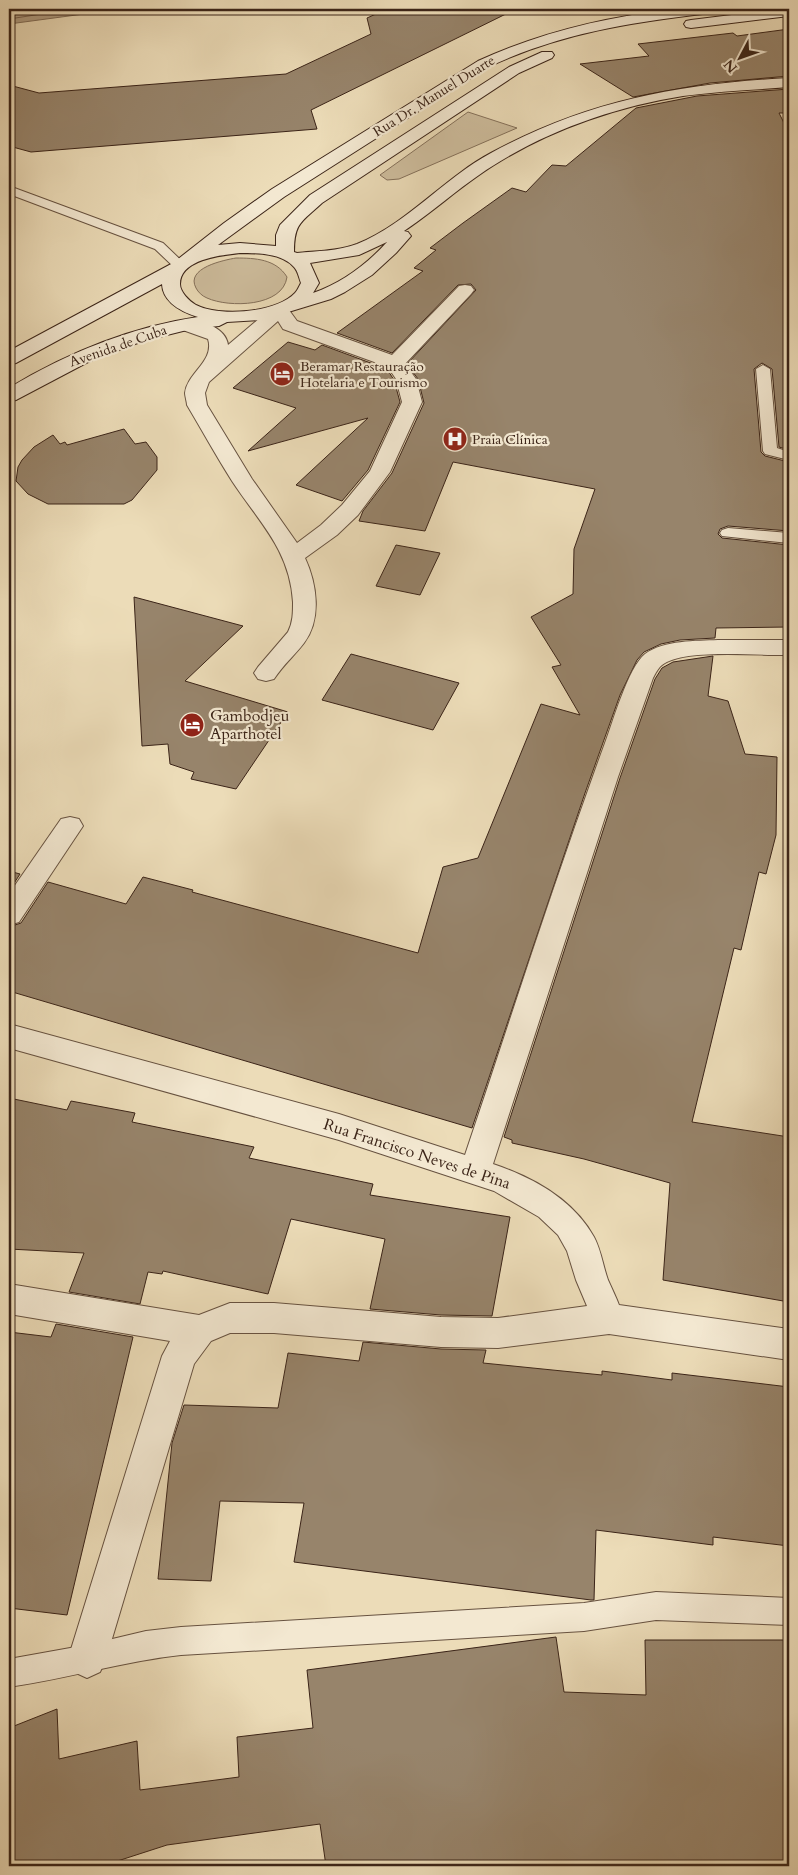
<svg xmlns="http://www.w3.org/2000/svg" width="798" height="1875" font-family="Cardo,serif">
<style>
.green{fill:#cebd9d;stroke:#84705a}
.water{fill:#b09d82;stroke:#816d58}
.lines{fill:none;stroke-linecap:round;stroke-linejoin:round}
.shore{stroke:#76604d;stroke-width:1}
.building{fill:#97846b;stroke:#3b2418}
.lane-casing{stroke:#675240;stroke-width:2}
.street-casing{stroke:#675240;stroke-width:2}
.secondary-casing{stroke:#3b2418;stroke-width:2}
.lane{fill:#f3e8d1;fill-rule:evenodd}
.street{fill:#f3e8d1;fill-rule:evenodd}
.secondary{fill:#f3e8d1;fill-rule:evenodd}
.labels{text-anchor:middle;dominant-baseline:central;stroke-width:4.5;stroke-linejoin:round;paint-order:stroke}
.far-street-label{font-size:14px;fill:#3b2418;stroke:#f3e8d1}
.far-poi-label{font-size:14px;fill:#3b2418;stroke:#f3e8d1;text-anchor:start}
.poi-label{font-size:16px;fill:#3b2418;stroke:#f3e8d1;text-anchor:start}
.street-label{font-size:16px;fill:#3b2418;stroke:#f3e8d1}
</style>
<rect width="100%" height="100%" fill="#ecdcb8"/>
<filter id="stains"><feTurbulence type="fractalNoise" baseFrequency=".004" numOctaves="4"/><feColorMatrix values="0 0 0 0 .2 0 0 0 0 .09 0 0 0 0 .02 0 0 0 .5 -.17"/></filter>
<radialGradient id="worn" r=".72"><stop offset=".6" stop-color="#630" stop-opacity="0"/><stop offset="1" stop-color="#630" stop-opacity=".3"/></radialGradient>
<g class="green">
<path d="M 468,112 L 517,128 L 399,179 L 387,180 L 380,175 Z"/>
<path d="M 236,258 C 255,258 276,259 287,277 C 283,307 229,308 207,298 C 202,296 198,292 196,288 C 185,268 224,260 236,258 Z"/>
</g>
<path class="water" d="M 9,9 L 121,9 L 9,24 Z"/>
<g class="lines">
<path class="shore" d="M 9,19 L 74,9"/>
</g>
<g class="building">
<path d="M 387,9 L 516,9 L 311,110 L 317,129 L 31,152 L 9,146 L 9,85 L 39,93 L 286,74 L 371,34 L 367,18 Z"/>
<path d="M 789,29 L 789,76 L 710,83 L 633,97 L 580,64 L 649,56 L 638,44 L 733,33 L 737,36 Z"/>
<path d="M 789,89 L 789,113 L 779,113 L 789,133 L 789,450 L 779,447 L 772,369 L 762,363 L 754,369 L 761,452 L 765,456 L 789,462 L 789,531 L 728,526 L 720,529 L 718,534 L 722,538 L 789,545 L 789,627 L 716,628 L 715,638 L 680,640 L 661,644 L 644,652 L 637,660 L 620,695 L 585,793 L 472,1128 L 9,991 L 9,927 L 21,923 L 48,882 L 126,904 L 143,877 L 193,890 L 192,892 L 418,953 L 443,867 L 478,858 L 541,704 L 580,715 L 552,667 L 561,665 L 531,617 L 573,594 L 574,549 L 595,489 L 453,462 L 425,531 L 359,521 L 363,511 L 392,473 L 424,403 L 418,379 L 407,364 L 476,290 L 471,284 L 458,285 L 392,353 L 337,333 L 423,271 L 414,268 L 436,250 L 430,248 L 463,223 L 512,188 L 526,192 L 552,165 L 566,166 L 636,108 L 697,96 Z"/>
<path d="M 288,342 L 315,350 L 322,345 L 387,369 L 394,380 L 400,402 L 368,470 L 342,501 L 296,485 L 368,418 L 248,451 L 296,408 L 233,388 Z"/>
<path d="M 124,429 L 135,444 L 146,442 L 157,457 L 157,470 L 132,500 L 124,504 L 48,504 L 28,494 L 16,481 L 18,467 L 22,460 L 34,447 L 53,435 L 60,444 L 65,442 L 67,445 Z"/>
<path d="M 396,545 L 440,553 L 420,595 L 376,586 Z"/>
<path d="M 134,597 L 243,626 L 185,681 L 288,712 L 236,789 L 191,779 L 194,772 L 170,764 L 168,744 L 142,746 Z"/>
<path d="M 351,654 L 459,683 L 433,730 L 322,700 Z"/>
<path d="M 713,656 L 708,696 L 728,701 L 745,754 L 777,757 L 776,835 L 766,874 L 759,872 L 741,950 L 734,948 L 692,1122 L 789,1137 L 789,1302 L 663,1280 L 670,1183 L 584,1159 L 512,1143 L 512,1140 L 504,1137 L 620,778 L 655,679 L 662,668 L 673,662 Z"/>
<path d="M 9,871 L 20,874 L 9,891 Z"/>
<path d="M 9,1098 L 67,1110 L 71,1101 L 135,1113 L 132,1122 L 254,1147 L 249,1158 L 373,1184 L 370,1195 L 510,1217 L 492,1316 L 441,1315 L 370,1309 L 385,1239 L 291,1219 L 268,1294 L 163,1271 L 162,1274 L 148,1272 L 140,1304 L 69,1292 L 84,1253 L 9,1249 Z"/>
<path d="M 56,1324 L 133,1337 L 67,1615 L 9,1608 L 9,1332 L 51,1337 Z"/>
<path d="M 363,1342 L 441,1349 L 486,1350 L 483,1363 L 602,1375 L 602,1371 L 672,1380 L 672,1373 L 789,1387 L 789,1546 L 713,1537 L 713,1545 L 596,1530 L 594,1600 L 591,1600 L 294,1562 L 304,1503 L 220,1501 L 211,1581 L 158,1579 L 172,1443 L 184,1405 L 278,1408 L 288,1353 L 359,1361 Z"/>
<path d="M 556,1637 L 564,1692 L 646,1695 L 645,1640 L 789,1640 L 789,1866 L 326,1866 L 320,1824 L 167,1845 L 102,1866 L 9,1866 L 9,1728 L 57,1709 L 59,1759 L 137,1741 L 140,1790 L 239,1777 L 237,1737 L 313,1728 L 307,1670 Z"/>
</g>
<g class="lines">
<defs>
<g id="lane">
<path d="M 9,186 L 163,243 L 187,266 L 186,269 L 176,269 L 155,249 L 9,194 Z"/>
<path d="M 763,365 L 770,369 L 777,448 L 789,452 L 789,460 L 765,454 L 763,451 L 756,369 Z"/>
<path d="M 728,528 L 789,533 L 789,543 L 722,536 L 720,533 L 722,530 Z"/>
<path d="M 656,1592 L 789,1598 L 789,1625 L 656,1620 L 584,1631 L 181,1655 C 123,1661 67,1679 9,1687 L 9,1659 L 87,1645 L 146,1631 L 181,1627 L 584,1603 Z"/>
</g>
<g id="street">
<path d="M 465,285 L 471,286 L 474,290 L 471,294 L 405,364 L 416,379 L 422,402 L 390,472 L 358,515 L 337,535 L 305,558 C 317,584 322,619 304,643 C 295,655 283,665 274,679 L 266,681 L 258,679 L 254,673 L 258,667 L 288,632 C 293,622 293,613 293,602 C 290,550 259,522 232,481 C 216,456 202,430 187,405 C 187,402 185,396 185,393 C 187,373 215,361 208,339 L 180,329 L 178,325 L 180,321 C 197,317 226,327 228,345 L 274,306 L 280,305 L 286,306 L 297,321 L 392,355 L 459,286 ZM 278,321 L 283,329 L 388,367 L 396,379 L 402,402 L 370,471 L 342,505 L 321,525 L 297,543 L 252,479 L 207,405 L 205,393 L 209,382 Z"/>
<path d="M 718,640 L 789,640 L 789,655 C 761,656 683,648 662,665 C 658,668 655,674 653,678 L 618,777 L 493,1164 C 532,1177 573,1199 594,1237 C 601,1250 603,1266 608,1280 C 612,1289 616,1297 619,1305 L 789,1329 L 789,1360 L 609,1334 L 498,1348 L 441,1347 L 274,1333 L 230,1333 L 211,1341 L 194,1364 L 106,1659 L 100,1672 L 87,1678 L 74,1672 L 68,1659 L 162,1356 L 170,1341 L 9,1314 L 9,1284 L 199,1315 L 230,1303 L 274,1303 L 441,1317 L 498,1318 L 587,1306 L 576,1280 L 567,1251 L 558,1235 L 539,1217 L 494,1191 L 339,1140 L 9,1048 L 9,1024 L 339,1114 L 465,1155 C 511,1018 555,879 605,743 C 613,722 628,668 645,654 C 664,640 696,641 718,640 Z"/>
<path d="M 70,817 L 79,819 L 83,826 L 19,922 L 9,925 L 9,894 L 61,819 Z"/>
</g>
<g id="secondary">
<path d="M 675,9 L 718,9 L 711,13 C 632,22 561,33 488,67 L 284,197 L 218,245 L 240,243 L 276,246 L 276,235 L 280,225 L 310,195 L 509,67 L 542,52 L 552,52 L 554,55 L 552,58 L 519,73 L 322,203 C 302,222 294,222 294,252 L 297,253 C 317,251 338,251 357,244 C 407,224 444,178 491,153 C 588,100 680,84 789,78 L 789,87 C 754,90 719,91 683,96 C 620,106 554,128 499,162 C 465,182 437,209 404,231 L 408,232 L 411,236 L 396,253 L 372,275 L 345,292 L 331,299 L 262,320 L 227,322 L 219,326 L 191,329 L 143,341 L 90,361 L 16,400 L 9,402 L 9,388 C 67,353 131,327 198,317 C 182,312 163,303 162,284 L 16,363 L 9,365 L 9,351 L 173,263 L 224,223 L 272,189 L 478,61 C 541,32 606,17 675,9 ZM 387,242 C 367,264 342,283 313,293 L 319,283 L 310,263 L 359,255 ZM 240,253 C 257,253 282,253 294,267 C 298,271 299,278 301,283 C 299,286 298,290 295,293 C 276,313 219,317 196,305 C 189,301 180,292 180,284 C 180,259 222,255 240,253 Z"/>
<path d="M 781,9 L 789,9 L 789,16 L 691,28 L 686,27 L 684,24 L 686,21 L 691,20 Z"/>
</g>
</defs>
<use href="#lane" class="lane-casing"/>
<use href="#street" class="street-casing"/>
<use href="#secondary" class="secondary-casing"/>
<use href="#lane" class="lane"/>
<use href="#street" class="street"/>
<use href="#secondary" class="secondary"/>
</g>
<defs>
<symbol id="hotel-disc" viewBox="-11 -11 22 22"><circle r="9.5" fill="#8f2418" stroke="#f3e8d1"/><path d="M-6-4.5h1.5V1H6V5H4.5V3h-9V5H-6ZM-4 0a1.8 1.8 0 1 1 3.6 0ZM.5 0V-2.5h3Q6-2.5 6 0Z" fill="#fff"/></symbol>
<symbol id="hospital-disc" viewBox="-11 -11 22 22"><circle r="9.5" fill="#8f2418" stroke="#f3e8d1"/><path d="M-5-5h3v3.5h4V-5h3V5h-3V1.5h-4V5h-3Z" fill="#fff"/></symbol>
</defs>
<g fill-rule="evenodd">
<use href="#hotel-disc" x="268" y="360" width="28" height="28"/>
<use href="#hospital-disc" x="441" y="425" width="28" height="28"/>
<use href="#hotel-disc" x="178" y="711" width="28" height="28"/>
</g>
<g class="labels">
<g class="far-street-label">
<text transform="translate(434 96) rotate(-32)">Rua Dr. Manuel Duarte</text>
<text transform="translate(118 346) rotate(-19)">Avenida de Cuba</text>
</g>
<g class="far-poi-label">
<text x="300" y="366">Beramar Restauração<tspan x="300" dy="16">Hotelaria e Tourismo</tspan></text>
<text x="472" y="439">Praia Clínica</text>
</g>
<g class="poi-label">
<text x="210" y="716">Gambodjeu<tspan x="210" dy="18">Aparthotel</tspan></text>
</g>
<g class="street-label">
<text transform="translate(417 1154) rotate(18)">Rua Francisco Neves de Pina</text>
</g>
</g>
<rect width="798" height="1875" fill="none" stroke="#ecdcb8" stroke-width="30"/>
<rect x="10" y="10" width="778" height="1855" fill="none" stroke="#3b2418" stroke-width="2.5"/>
<rect x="15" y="15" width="768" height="1845" fill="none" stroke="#3b2418"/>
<g transform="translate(740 58) rotate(229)" stroke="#f3e8d1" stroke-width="4" paint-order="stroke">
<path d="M0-4L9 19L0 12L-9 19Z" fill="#3b2418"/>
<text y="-8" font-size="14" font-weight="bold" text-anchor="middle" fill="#3b2418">N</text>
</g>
<rect width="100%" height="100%" filter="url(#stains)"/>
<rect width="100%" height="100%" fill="url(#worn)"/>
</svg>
